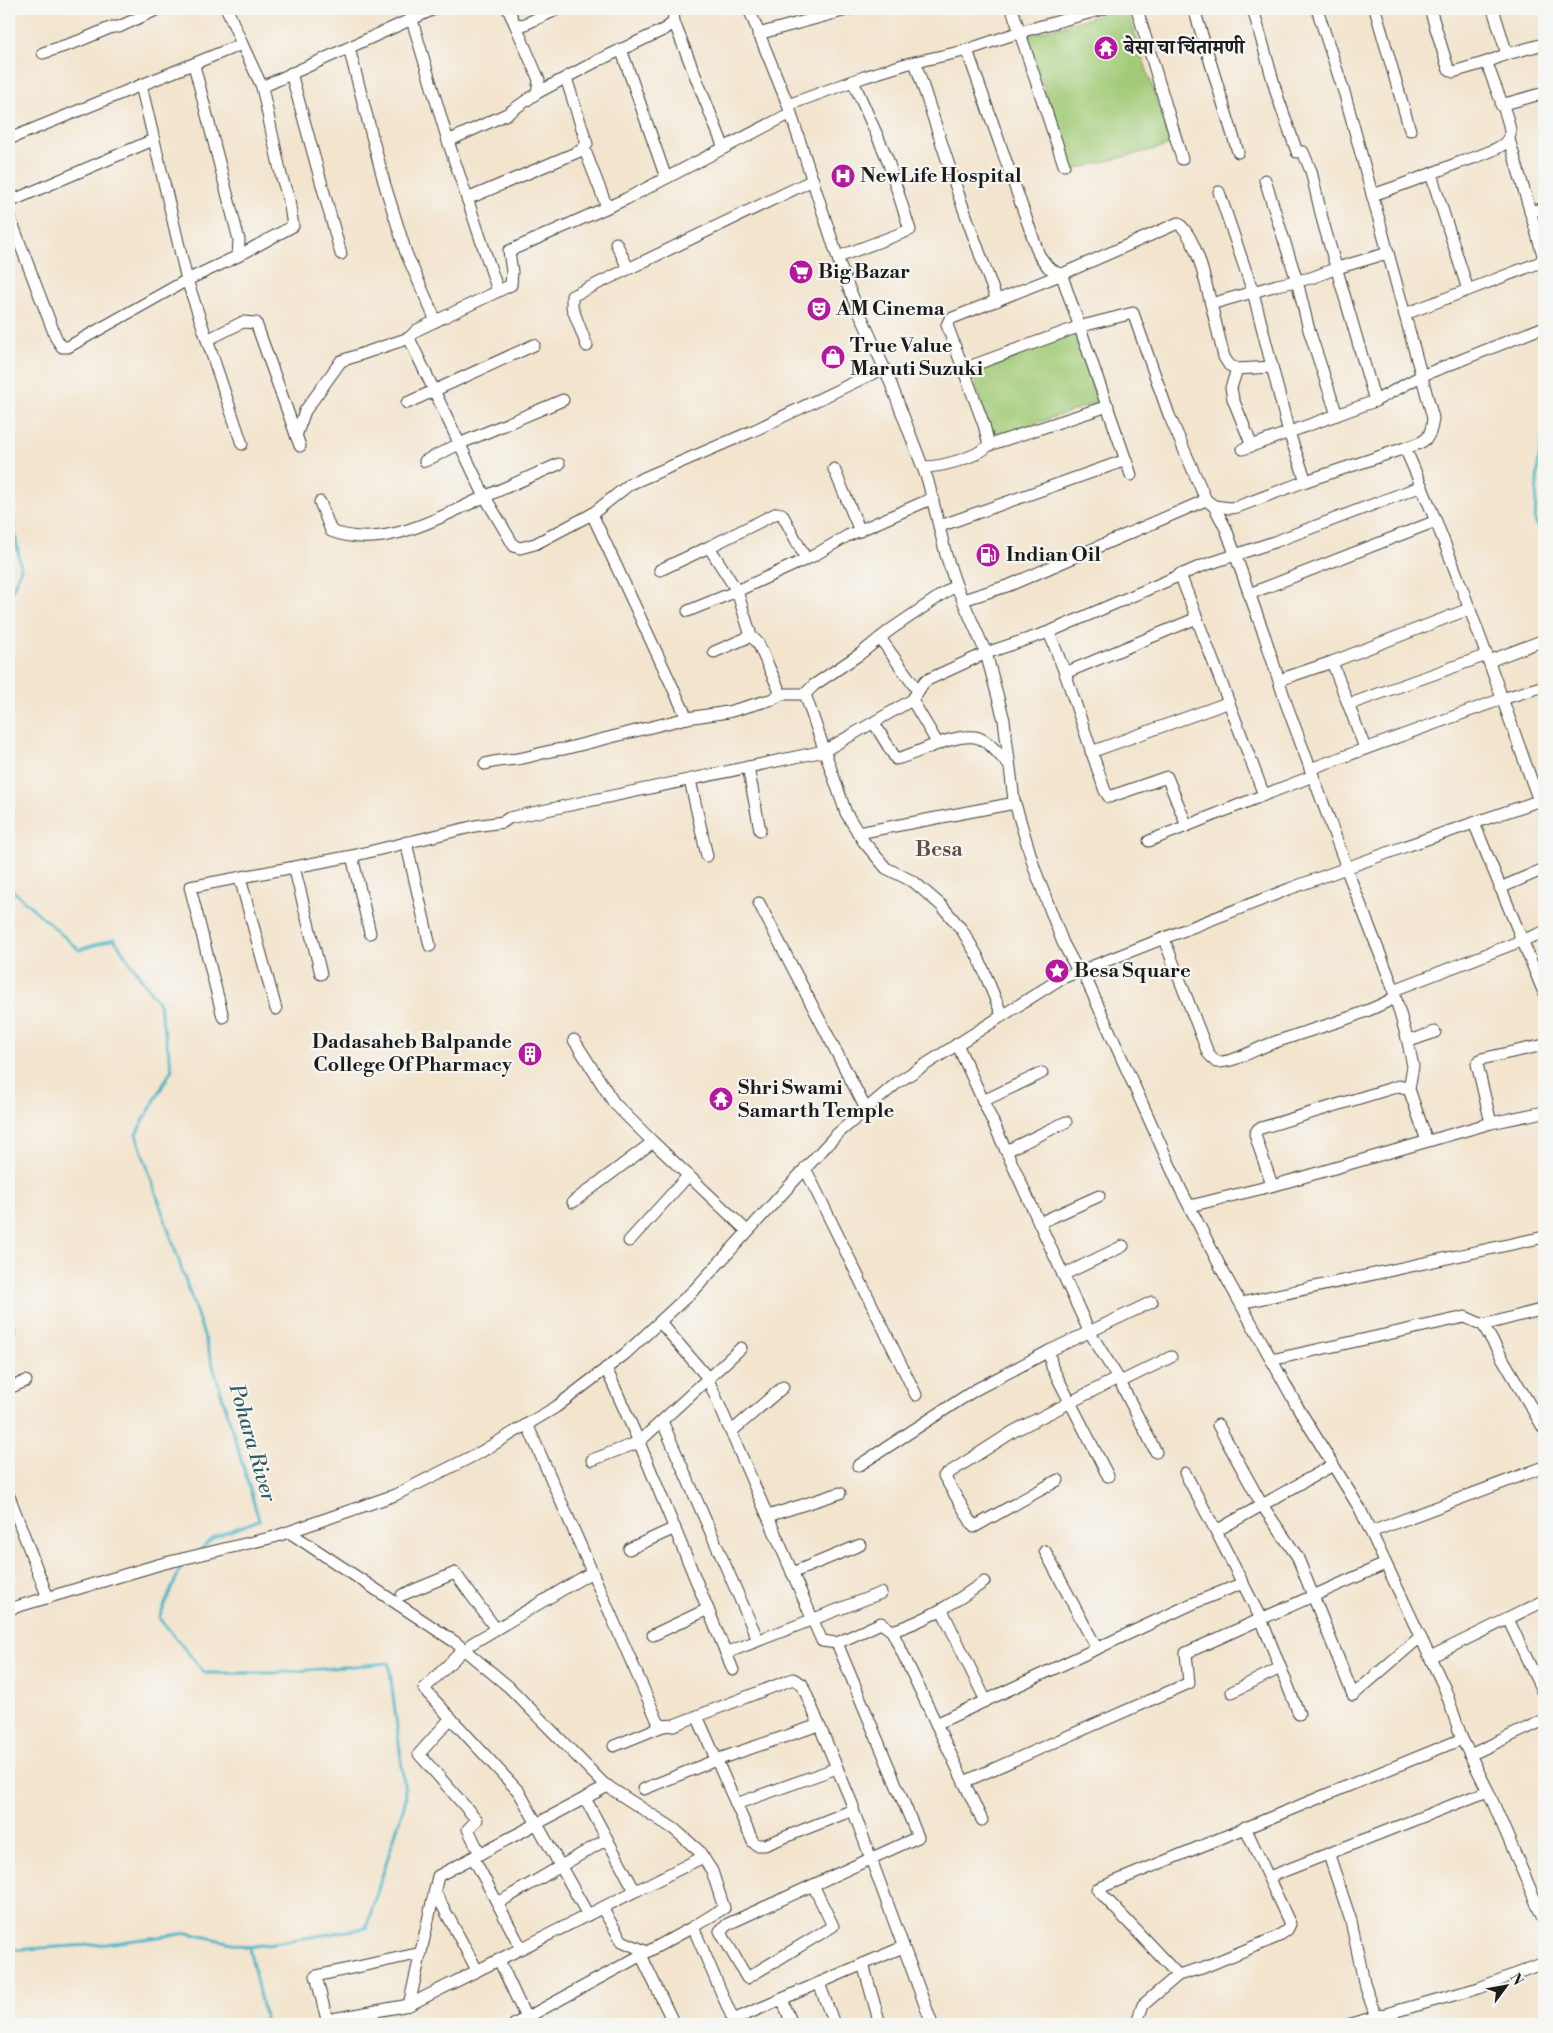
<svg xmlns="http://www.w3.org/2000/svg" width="1553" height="2033" font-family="'Libre Bodoni','Noto Serif Devanagari',serif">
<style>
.green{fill:#a2cb77;stroke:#5f744a}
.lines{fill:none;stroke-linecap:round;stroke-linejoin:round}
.stream{stroke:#4eb8cb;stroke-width:3}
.minor-casing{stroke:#3c3a37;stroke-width:13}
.minor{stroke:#fff;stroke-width:11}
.labels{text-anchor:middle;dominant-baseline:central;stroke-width:4.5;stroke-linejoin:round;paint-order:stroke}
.poi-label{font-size:20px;font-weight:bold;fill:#1c1c1c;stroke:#f6f6f2;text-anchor:start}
.neighbourhood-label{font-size:21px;font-weight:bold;fill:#604e47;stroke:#f6f6f2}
.water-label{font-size:21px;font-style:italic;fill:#305a62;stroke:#f6f6f2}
</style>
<rect width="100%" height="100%" fill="#f6f6f2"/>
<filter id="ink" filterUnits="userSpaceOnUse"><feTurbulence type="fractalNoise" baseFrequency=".02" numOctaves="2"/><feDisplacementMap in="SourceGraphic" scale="10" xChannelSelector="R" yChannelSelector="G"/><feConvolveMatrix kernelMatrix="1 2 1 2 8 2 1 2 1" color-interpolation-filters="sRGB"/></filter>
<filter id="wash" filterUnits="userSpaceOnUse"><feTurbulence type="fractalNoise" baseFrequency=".0096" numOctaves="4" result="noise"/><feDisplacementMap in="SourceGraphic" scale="20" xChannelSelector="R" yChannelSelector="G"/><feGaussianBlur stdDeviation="1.12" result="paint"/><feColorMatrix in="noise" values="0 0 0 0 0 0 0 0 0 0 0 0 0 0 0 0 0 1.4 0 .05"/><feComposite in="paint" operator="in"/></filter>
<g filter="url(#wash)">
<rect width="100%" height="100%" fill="#f3e4cd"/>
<g class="green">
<path d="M 1121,9 L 1127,9 L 1171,145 L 1072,170 L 1026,36 Z"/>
<path d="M 1074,334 L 1098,402 L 993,438 L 971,370 Z"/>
</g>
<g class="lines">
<g class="stream">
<path d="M 1544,431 L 1538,464 L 1535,522 L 1544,536"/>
<path d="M 9,499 L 21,569 L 9,598"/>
<path d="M 9,887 L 79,950 L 114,939 L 159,1004 L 172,1069 L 136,1134 L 204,1335 L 259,1520 L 214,1537 L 199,1551"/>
<path d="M 187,1562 L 181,1567 L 159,1618 L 205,1673 L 274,1673 L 389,1663 L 406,1799 L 366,1928 L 249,1947 L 266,2024"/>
<path d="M 9,1950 L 106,1944 L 188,1933 L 249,1947"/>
</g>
</g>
</g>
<g filter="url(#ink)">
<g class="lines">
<defs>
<g id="minor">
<path d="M 508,9 L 515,24 L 523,25 L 558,9"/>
<path d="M 749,9 L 788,105 L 844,277 L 889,379 L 928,481 L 946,555 L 956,585 L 986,653 L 1004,720 L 1014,800 L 1035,870 L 1063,943 L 1078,971"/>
<path d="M 1012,9 L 1064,165"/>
<path d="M 1137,9 L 1182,159"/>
<path d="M 1194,9 L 1238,152"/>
<path d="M 1253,9 L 1277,95 L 1297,152 L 1303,152 L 1311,171 L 1323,222 L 1375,401"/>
<path d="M 1317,9 L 1345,95 L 1433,418 C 1431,440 1425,442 1405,448 C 1456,563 1496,683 1539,801"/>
<path d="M 1375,9 L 1410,130"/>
<path d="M 1430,9 L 1448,68 L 1453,72 L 1487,62"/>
<path d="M 1493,9 L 1507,54"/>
<path d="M 412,20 L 448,141 L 498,291"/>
<path d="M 674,22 L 724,148"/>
<path d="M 758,34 L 850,9"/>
<path d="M 349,48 L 384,182 L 406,253 L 436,321"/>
<path d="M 621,49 L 666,178"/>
<path d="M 967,50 L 1039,255 L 1048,267 L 1062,276 L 1131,475"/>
<path d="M 43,53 L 79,41 L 112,27 L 119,27 L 158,9"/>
<path d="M 915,62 L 959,196 L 997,301"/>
<path d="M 194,65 L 239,240 L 238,256"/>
<path d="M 291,73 L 341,254"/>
<path d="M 141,85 L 187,280 L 242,444"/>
<path d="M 262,87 L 434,9"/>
<path d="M 537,93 L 597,61 L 665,29 L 674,22 L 673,9"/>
<path d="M 788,105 L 864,77 L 906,64 L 964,51 L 1020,32 L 1103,9"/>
<path d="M 1501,105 L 1544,93"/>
<path d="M 791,113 L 626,199 L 509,251 L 512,272 L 511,285 L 417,330 L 409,338 L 485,497 L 514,546 L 520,548 L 535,544 L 592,514 L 630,484 L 755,430 L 884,368"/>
<path d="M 9,139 L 242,44 L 227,9"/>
<path d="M 448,141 L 507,114 L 537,93 L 539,80 L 515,24"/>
<path d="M 584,148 L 607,207"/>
<path d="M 1265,180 L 1297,281 L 1309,330 L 1337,415"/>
<path d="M 1219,192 L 1253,292 L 1289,433 L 1306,481"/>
<path d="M 1372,195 C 1401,186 1430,174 1458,163 C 1473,158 1491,153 1504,144 C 1507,141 1509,139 1510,134 C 1511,119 1491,80 1487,62 L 1507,54 L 1544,44"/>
<path d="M 467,199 L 580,151 L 587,144 L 566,78"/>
<path d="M 9,202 L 153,140"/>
<path d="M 1530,212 L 1544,208"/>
<path d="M 9,215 L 56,338 L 62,347 L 68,347 L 187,280 L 238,256 L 293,226 L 289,200 L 281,175 L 262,87 L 242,44"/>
<path d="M 616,243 L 628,268"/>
<path d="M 838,257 L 910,230 L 887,158 L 853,81"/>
<path d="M 1468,290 L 1541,262 L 1543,255 L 1509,139"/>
<path d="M 1211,304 L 1224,357 L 1229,365 L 1237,369 L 1272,367"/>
<path d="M 1405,314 L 1468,290 L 1431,174"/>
<path d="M 207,340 L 243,322 L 256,323 L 300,446"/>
<path d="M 587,346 L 572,307 L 572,296 L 813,180"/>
<path d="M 963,369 L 1078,327 L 1133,313 L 1169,415 L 1206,500 L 1214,506 L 1226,529 L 1265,637 L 1286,703 L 1347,868"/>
<path d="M 1237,369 L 1231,388 L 1233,399 L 1252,446"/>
<path d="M 407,403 L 534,345"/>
<path d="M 296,436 L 305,411 L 341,361 L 409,338"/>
<path d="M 989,445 L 1108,406"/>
<path d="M 1243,449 L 1375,401 L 1421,376 L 1544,327"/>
<path d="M 425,461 L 459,444 L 563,400"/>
<path d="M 923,467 C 941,467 976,458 989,445 L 984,425 L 947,325 L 950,319 L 1060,275 L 1178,223 C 1197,238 1205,281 1211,304 L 1277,285 L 1311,278 L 1337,268 L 1388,253"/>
<path d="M 834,469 L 860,531"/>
<path d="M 320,502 L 331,531 C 383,551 438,518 484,497 C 509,486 534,475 559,464"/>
<path d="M 1214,506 L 1230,508 L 1237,507 L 1306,481 L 1405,448"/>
<path d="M 592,514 L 687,718"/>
<path d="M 940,526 L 1126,460"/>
<path d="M 709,547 L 777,513 L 782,514 L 806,559"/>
<path d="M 660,570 L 709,547 L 737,591 L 813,556 L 847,536 L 933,498"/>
<path d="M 1180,574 L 1264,795 L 1313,776"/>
<path d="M 956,585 L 890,630 L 860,654 L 814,685 L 805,694 L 846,813 L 864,842 L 886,868 L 914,882 L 942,906 L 962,930 L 978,957 L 1002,1015"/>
<path d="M 1249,594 L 1436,521"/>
<path d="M 963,600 L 1010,585 L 1206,500"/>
<path d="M 688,611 L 737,591 L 751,636 L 758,643 L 781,694"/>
<path d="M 1049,632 L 1065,673"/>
<path d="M 880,638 L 918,691"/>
<path d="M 714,652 L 751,636"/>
<path d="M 1489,661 L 1544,640"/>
<path d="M 1332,662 L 1365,748"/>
<path d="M 1279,680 L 1332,662 L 1469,609"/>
<path d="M 912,700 L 938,744"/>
<path d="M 1350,704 L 1487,655"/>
<path d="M 874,723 L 896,759 C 920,753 951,734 975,737 C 988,739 1000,756 1008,764"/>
<path d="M 1091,752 L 1227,703"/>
<path d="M 485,764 C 496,761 506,760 517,759 C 533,757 547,750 564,749 L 687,718 L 728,712 L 773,699 L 781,694 L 805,694"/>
<path d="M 748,767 L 760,830"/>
<path d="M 1310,769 L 1502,699 L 1544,686"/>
<path d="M 690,780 L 707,856"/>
<path d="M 1474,823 L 1544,993"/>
<path d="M 1187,826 L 1167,777 L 1109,797 L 1105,791 L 1065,673 L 1197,618"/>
<path d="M 858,833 L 1015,803"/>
<path d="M 1149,841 L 1264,795"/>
<path d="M 406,842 L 430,946"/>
<path d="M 352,856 L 370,933"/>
<path d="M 294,867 L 321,974"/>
<path d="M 1346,868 L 1391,982 L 1407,1038 L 1415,1039 L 1435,1032"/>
<path d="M 240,878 L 276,1009"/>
<path d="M 1500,888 L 1544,869"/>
<path d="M 759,903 L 866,1109"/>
<path d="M 1164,939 L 1208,1053 L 1216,1062 C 1234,1063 1253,1050 1270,1044 C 1311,1029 1356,1019 1394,998"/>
<path d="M 1082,970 L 1181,1190 L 1221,1268 L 1297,1406 L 1360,1509 L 1445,1689 L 1462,1739 L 1488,1791 L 1544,1921"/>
<path d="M 1394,990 L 1544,932"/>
<path d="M 223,1017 L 190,887 L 352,856 L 475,826 L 503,822 L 509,818 L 824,751 L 912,700 L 925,681 L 986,653 L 1049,632 L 1199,567 L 1274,542 L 1422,486"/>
<path d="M 1407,1038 L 1413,1066 L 1409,1089 L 1427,1141"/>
<path d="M 574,1040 L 614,1103 L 653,1142 L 747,1231"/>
<path d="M 957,1044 L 1089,1331 L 1118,1378 L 1156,1452"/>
<path d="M 983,1101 L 1042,1073"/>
<path d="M 1491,1123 L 1544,1112"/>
<path d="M 1006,1151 L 1066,1122"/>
<path d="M 805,1168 L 916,1395"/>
<path d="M 1272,1185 L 1257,1141 L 1255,1134 L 1258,1129 L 1399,1086 L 1409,1089"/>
<path d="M 573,1202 L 653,1142"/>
<path d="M 1190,1206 L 1279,1184 L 1491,1123 L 1477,1064 L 1481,1059 L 1544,1045"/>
<path d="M 1039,1223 L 1099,1196"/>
<path d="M 629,1241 L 688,1176"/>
<path d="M 1063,1275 L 1123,1246"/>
<path d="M 1241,1303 L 1544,1237"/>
<path d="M 660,1322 L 707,1377 L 822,1641 L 837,1643 L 918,1837 L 728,1924 L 720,1931 L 747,1978 L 833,1926 L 813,1885"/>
<path d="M 1483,1325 L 1544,1429"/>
<path d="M 9,1333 L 9,1335"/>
<path d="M 1049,1351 L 1052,1367 L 1108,1476"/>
<path d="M 1271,1360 L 1465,1317 L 1483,1325 L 1544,1309"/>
<path d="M 606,1368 L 639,1442 L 733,1670"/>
<path d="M 1120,1382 L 1171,1357"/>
<path d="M 9,1388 L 26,1381"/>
<path d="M 662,1421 L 758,1640"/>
<path d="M 527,1424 L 658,1722 L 663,1726 L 674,1725 L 793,1679 L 802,1684 L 853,1806 L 853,1810 L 765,1845 L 757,1845 L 753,1842 L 697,1716"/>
<path d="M 1218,1425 L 1262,1505 L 1297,1556 L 1353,1695 L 1420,1637"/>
<path d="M 732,1431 L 783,1387"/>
<path d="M 592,1460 L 639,1442 L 741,1348"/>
<path d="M 1333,1465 L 1216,1531 L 1261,1619 L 1385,1564"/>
<path d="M 858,1466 L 975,1390 L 1049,1351 L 1152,1302"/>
<path d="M 1185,1473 L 1216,1531"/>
<path d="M 1058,1480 L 974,1527 L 944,1476 L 1014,1431 L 1118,1378"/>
<path d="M 9,1496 L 48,1598"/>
<path d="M 768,1516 L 840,1493"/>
<path d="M 289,1532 L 455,1642 L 509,1687 L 604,1784 L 674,1829 L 699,1851 L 712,1871 L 724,1908 L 693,1927 L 735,2024"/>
<path d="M 1371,1532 L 1544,1467"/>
<path d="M 629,1549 L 675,1528"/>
<path d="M 1045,1551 L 1097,1649"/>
<path d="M 792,1573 L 860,1545"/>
<path d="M 402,1595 L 455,1573 L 496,1629"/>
<path d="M 9,1609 L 161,1564 L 274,1537 L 395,1495 L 481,1452 L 556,1407 L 625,1354 L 696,1288 L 836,1135 L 898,1082 L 1060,979 L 1289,889 L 1409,845 L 1544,799"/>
<path d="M 942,1610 L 986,1701"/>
<path d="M 1508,1619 L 1544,1695"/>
<path d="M 892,1631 L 982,1820"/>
<path d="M 653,1635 L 708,1609"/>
<path d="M 837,1643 L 881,1623 L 892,1631 C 926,1621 955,1602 984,1582"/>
<path d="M 471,1644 L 592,1572"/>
<path d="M 464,1649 L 424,1689 L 519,1792 L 588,1915"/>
<path d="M 726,1653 L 881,1593"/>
<path d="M 1430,1657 L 1544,1601"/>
<path d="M 1232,1692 L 1280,1668"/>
<path d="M 451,1718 L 419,1754 L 477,1820 L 468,1829 L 480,1854"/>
<path d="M 936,1724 L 1194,1603 L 1243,1583"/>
<path d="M 614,1746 L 663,1726"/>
<path d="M 1470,1755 L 1544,1720"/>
<path d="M 964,1782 L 1189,1683 L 1186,1653 L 1261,1619 L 1299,1714"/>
<path d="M 644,1789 L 716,1760 L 819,1725"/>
<path d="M 585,1798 L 635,1891"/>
<path d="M 736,1804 L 837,1768"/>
<path d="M 853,1810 L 932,2024"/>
<path d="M 1329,1855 L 1351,1921 L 1364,1982 L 1378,2023"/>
<path d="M 473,1857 L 521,1948"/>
<path d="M 1269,1877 L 1488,1791"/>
<path d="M 435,1892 L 477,1970"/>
<path d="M 498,1903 L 607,1839"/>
<path d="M 602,1908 L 622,1941 L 647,1952"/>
<path d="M 421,1953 L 316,1976 L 327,2020 L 409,2005 L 703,1857"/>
<path d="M 641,1955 L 674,2024"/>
<path d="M 499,1960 L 526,2018 L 527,2024"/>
<path d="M 863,1964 L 880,2024"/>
<path d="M 1178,1975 L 1097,1889 L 1462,1739"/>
<path d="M 819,1983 L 834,2024"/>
<path d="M 782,1999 L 792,2024"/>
<path d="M 409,2005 L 438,1876 L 608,1786"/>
<path d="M 733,2020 L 903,1947"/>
<path d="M 515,2024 L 693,1927"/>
<path d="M 1136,2024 L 1143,2005 L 1178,1975 L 1202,1968 L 1277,1937 L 1287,1930 L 1290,1924 L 1245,1827"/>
<path d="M 1350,2024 L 1479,1988 L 1544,1963"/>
</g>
</defs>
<use href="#minor" class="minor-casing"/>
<use href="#minor" class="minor"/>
</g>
</g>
<defs>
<symbol id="temple-disc" viewBox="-11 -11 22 22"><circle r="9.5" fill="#b5179e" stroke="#f6f6f2"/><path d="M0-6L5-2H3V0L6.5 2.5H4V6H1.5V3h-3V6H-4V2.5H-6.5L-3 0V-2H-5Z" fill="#fff"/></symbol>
<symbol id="hospital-disc" viewBox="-11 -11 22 22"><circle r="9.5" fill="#b5179e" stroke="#f6f6f2"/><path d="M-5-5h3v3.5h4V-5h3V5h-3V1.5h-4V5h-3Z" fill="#fff"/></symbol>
<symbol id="supermarket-disc" viewBox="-11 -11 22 22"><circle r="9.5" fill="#b5179e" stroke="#f6f6f2"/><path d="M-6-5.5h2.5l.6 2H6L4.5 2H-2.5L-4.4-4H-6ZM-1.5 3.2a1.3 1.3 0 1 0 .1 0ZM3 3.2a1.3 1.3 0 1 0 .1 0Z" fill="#fff"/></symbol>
<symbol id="theatre-disc" viewBox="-11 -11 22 22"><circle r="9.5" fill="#b5179e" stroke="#f6f6f2"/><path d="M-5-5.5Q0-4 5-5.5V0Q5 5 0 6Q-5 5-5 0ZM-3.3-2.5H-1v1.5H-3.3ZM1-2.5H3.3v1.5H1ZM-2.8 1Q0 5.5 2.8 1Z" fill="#fff"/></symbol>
<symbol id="shop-disc" viewBox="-11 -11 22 22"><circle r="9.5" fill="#b5179e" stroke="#f6f6f2"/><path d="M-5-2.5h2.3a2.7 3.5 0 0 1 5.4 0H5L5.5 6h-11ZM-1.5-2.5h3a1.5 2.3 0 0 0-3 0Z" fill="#fff"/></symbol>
<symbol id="fuel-disc" viewBox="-11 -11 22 22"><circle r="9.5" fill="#b5179e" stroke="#f6f6f2"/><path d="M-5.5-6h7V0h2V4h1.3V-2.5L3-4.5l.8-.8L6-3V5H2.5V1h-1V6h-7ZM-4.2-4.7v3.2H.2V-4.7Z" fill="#fff"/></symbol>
<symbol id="sight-disc" viewBox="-11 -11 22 22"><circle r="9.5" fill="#b5179e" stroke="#f6f6f2"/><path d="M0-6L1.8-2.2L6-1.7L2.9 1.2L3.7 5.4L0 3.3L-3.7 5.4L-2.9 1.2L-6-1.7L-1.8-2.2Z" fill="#fff"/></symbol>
<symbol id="building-disc" viewBox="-11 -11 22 22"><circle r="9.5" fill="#b5179e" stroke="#f6f6f2"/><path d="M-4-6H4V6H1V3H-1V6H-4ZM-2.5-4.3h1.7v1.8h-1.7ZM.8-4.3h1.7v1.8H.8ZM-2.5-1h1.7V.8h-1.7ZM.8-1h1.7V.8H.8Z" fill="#fff"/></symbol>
</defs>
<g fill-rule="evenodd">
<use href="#temple-disc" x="1092" y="34" width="28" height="28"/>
<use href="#hospital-disc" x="829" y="162" width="28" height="28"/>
<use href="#supermarket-disc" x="787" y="258" width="28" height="28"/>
<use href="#theatre-disc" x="805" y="295" width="28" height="28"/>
<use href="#shop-disc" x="819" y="343" width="28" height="28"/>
<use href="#fuel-disc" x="974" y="541" width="28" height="28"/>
<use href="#sight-disc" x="1043" y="957" width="28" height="28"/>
<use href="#building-disc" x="516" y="1040" width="28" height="28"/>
<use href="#temple-disc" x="707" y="1085" width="28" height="28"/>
</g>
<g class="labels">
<g class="poi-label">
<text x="1124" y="48">बेसा चा चिंतामणी</text>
<text x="860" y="176">NewLife Hospital</text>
<text x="818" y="272">Big Bazar</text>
<text x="836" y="309">AM Cinema</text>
<text x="850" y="346">True Value<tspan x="850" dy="23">Maruti Suzuki</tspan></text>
<text x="1006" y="555">Indian Oil</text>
<text x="1074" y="971">Besa Square</text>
<text x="512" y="1042" text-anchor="end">Dadasaheb Balpande<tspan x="512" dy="23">College Of Pharmacy</tspan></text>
<text x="738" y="1088">Shri Swami<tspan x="738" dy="23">Samarth Temple</tspan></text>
</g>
<g class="neighbourhood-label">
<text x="939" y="850">Besa</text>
</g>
<g class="water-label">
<text transform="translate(252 1443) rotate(74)">Pohara River</text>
</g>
</g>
<rect width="1553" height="2033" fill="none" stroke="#f6f6f2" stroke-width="30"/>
<g transform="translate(1506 1986) rotate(58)" stroke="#f6f6f2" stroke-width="4" paint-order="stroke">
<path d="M0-4L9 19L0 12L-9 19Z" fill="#1c1c1c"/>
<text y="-8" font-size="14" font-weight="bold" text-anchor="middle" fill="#1c1c1c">N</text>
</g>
</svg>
